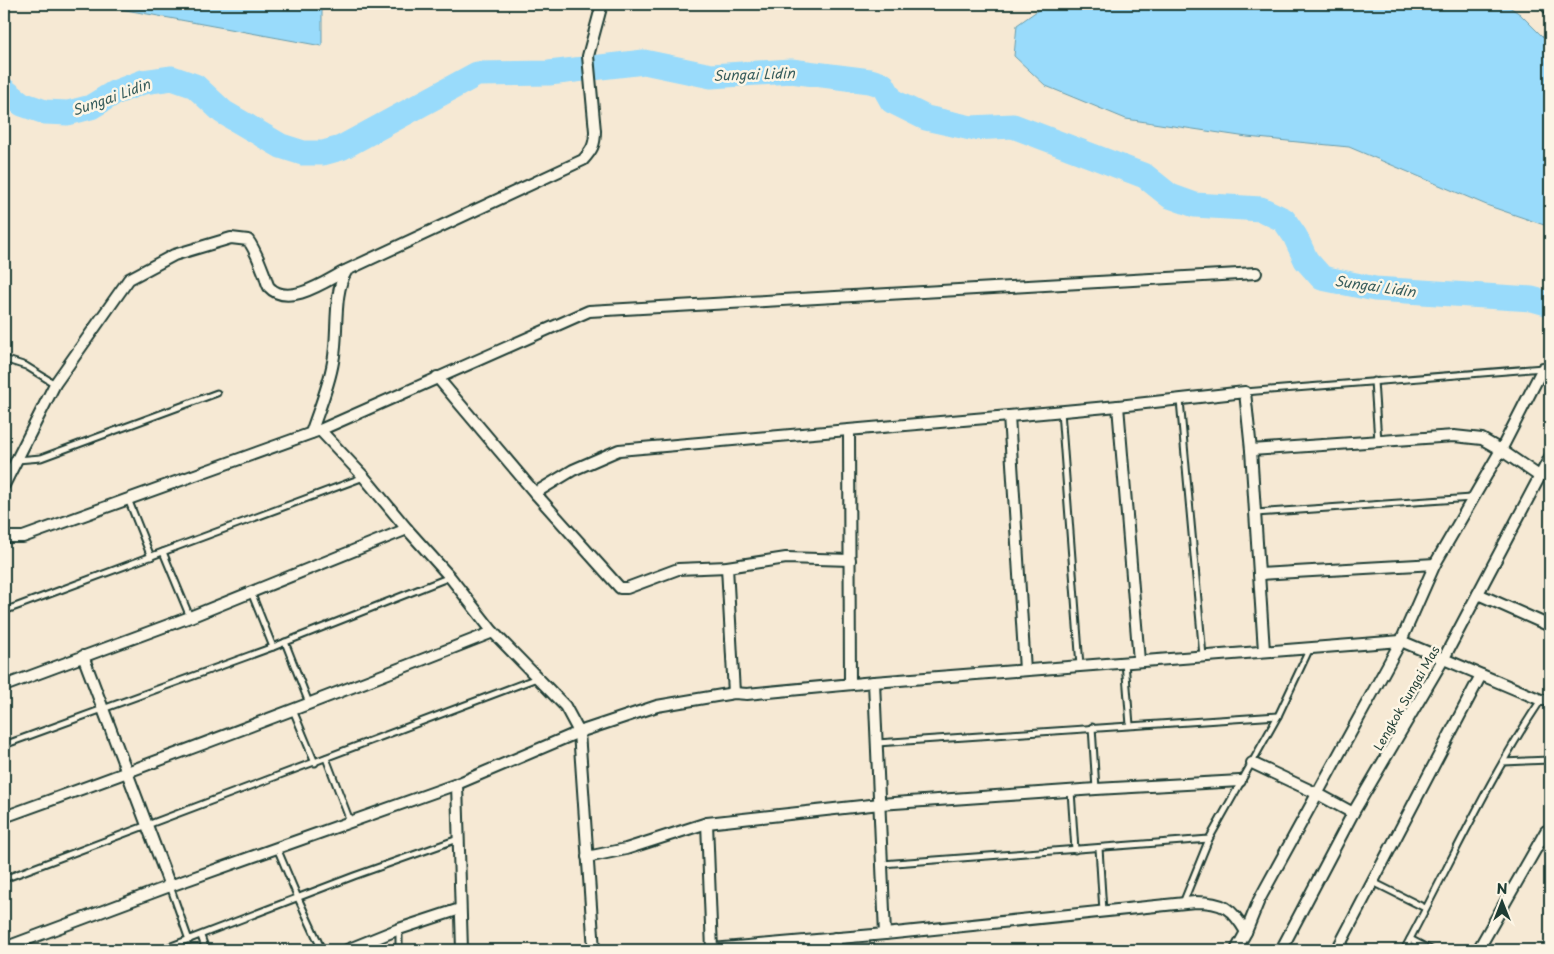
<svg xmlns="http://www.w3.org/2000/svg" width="1554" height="954" font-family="'Playpen Sans',sans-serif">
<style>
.water{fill:#99dbfb;stroke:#689cab}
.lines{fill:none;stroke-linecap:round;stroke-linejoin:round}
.river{stroke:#99dbfb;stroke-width:25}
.service-casing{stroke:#1f3d34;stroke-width:9}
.minor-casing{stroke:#1f3d34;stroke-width:14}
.service{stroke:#fcf5e5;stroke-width:5}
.minor{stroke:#fcf5e5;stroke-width:10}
.labels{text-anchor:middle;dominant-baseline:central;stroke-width:5;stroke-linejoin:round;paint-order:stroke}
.street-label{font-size:12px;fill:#1f3d34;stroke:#fcf5e5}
.water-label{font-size:14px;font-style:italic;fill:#375d5c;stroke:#fcf5e5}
</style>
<rect width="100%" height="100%" fill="#f6e9d4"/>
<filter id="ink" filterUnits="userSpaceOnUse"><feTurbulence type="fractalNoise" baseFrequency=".02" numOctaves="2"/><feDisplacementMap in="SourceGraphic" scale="10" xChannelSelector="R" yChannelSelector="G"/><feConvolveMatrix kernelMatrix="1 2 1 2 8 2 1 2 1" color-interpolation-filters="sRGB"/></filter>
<g filter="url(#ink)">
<g class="water">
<path d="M 104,4 L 322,4 L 322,46 L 104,6 Z"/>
<path d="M 1069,4 L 1505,4 L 1520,14 L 1550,44 L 1550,227 L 1489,206 L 1349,147 L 1247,137 L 1126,119 L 1046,86 L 1014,56 L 1017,25 L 1044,6 Z"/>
</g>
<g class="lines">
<path class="river" d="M 4,90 L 22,104 L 45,112 L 68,113 L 91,107 L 114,93 L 143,82 L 172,78 L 195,86 L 223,112 L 281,146 L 303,153 L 323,153 L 341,148 L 477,74 L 549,73 L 644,62 L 711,76 L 791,71 L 870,81 L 883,85 L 892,101 L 926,118 L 971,128 L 1013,126 L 1145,176 L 1170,196 L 1195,205 L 1261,209 L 1284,220 L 1295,236 L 1306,260 L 1322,278 L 1375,289 L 1532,299 L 1550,304"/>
<defs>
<g id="service">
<path d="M 1541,4 L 1550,13"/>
<path d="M 4,359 L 26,366 L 55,384"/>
<path d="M 1374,381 L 1378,441"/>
<path d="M 1245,392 L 1543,368"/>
<path d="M 1180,400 L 1203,656"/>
<path d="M 1061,411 L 1080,666"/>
<path d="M 17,460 L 41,458 L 217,393"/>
<path d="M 128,499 L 151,557"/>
<path d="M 1255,513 L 1472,498"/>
<path d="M 163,552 L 190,617"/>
<path d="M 251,592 L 273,647"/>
<path d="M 4,611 L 364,477"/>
<path d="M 285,642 L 309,703"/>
<path d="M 1125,662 L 1130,725"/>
<path d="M 293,710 L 315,763"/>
<path d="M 1092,727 L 1096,789"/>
<path d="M 877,743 L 1278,716"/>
<path d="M 4,745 L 273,647 L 450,577"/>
<path d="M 326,758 L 350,821"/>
<path d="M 1503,762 L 1550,760"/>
<path d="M 1071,791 L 1075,850"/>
<path d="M 277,848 L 298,898 L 322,950"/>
<path d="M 1099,848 L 1103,911"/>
<path d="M 882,864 L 1209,839"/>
<path d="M 4,879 L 537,678"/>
<path d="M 1373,882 L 1425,908"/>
<path d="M 170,886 L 189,940"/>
<path d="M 1183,903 L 1209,839 L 1278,716 L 1310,648"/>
<path d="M 399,930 L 399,950"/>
<path d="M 201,936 L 206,950"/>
<path d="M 1410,939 L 1431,950"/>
<path d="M 161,950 L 354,876 L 458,839"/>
<path d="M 1404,950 C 1449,867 1488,779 1541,700"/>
</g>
<g id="minor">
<path d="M 437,377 L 535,493 L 620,588 L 627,588 L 678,569 L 727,567 L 786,558 L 850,560"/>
<path d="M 1118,406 L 1139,661"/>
<path d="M 320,430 L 364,477 L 407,529 L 450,577 L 493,632 L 565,706 L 579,732 L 594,950"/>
<path d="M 849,430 L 850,683"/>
<path d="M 311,433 C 319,409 329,386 333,362 C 339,334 332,293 347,270 L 583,160 C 592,150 595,145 595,131 L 588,56 L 602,4"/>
<path d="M 1251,450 L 1454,436 L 1482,439 L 1501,450 L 1539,476"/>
<path d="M 4,485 L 55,384 L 129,279 L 174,255 L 231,238 L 248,240 C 256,251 260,263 265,276 C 266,279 267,284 269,287 C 288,308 326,281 345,271"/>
<path d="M 535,493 L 573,470 L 619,450 L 1009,416"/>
<path d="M 4,537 L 23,537 L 320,430 L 589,311 L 1256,273"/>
<path d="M 727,567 L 734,693"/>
<path d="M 1259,574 L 1435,564"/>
<path d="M 1478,594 L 1550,626"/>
<path d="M 83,656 L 170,886"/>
<path d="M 1025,670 L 1009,416 L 1118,406 L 1245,392 L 1251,450 L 1264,651"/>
<path d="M 4,686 L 190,617 L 407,529"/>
<path d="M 1252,763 L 1318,794 L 1353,813"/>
<path d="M 457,784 L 462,950"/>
<path d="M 4,817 C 168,758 331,696 493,632"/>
<path d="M 707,823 L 712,950"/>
<path d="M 587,857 L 626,849 L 707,823 L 880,804 L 1096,789 L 1240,781"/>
<path d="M 1246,932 C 1232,908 1223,902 1195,902 L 885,934 L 874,682 L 1401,641 L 1541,700 L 1550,700"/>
<path d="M 835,938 L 837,950"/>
<path d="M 4,948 L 170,886 L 457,784 L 579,732 L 657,706 L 734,693 L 747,694 L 874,682"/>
<path d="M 712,949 L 885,934"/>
<path d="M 347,950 L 399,929 L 460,909"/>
<path d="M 1236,950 L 1246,932 L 1259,900 L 1401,641 L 1435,564 L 1501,450 L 1543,368"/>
<path d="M 1281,950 L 1353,813 L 1444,658 L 1550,457"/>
<path d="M 1337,950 L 1481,675"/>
<path d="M 1478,950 L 1546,831 L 1550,830"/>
</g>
</defs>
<use href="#service" class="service-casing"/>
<use href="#minor" class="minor-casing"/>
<use href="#service" class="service"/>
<use href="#minor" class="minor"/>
</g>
</g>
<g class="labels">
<g class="street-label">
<text transform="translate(1406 698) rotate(-60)">Lengkok Sungai Mas</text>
</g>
<g class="water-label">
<text transform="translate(754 74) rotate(-2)">Sungai Lidin</text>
<text transform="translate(111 97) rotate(-20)">Sungai Lidin</text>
<text transform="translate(1375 286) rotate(8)">Sungai Lidin</text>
</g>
</g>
<rect width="1554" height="954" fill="none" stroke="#fcf5e5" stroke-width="20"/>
<rect x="10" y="10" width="1534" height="934" fill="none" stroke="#1f3d34" stroke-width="2" filter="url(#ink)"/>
<g transform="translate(1502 902)" stroke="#fcf5e5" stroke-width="4" paint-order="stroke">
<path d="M0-4L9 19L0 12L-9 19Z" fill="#1f3d34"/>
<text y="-8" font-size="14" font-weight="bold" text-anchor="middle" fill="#1f3d34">N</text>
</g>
</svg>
